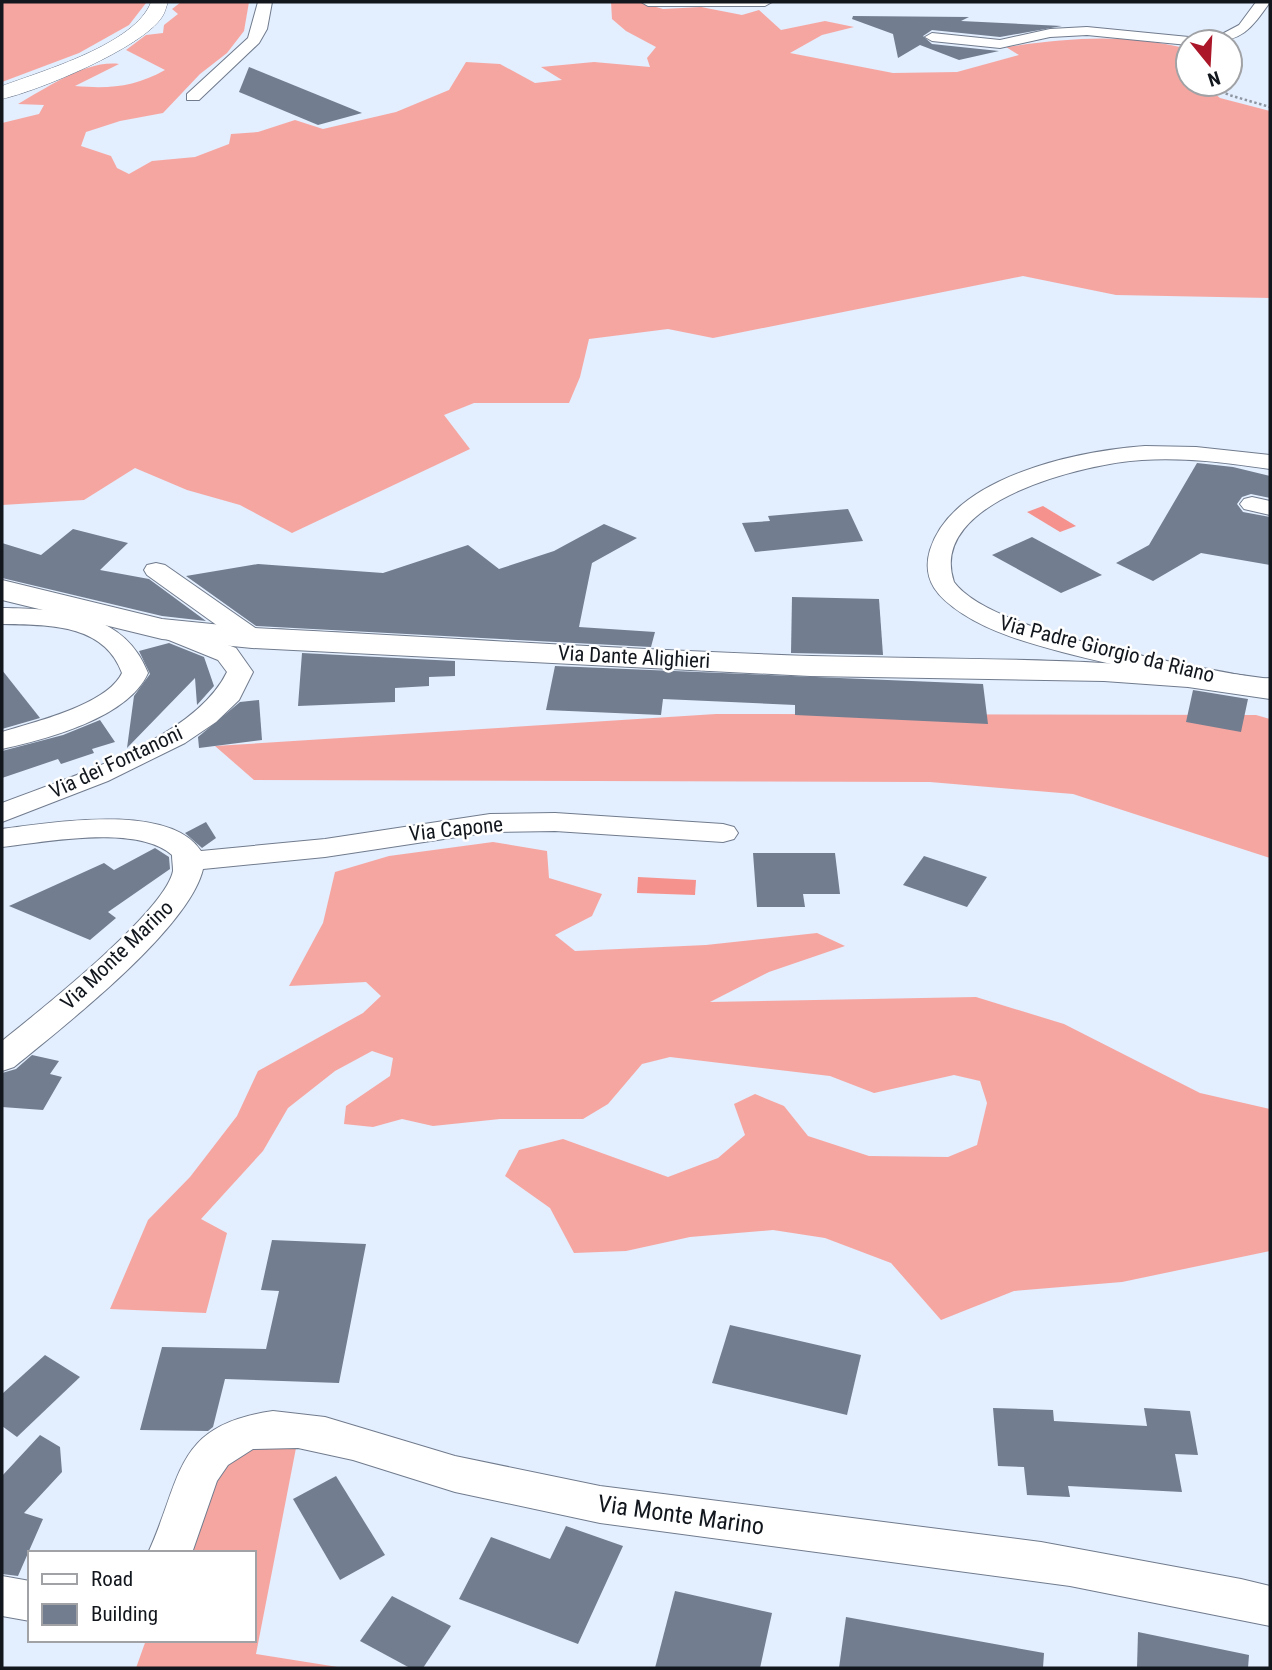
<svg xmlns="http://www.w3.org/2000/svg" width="1272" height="1670" font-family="'Roboto Condensed',sans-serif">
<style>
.forest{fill:#f6a6a1}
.water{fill:#f5928e}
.building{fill:#727e90}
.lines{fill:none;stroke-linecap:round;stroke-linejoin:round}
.minor-casing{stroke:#707b8d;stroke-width:2}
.tertiary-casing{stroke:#707b8d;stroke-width:1}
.secondary-casing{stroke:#707b8d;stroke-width:2}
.path{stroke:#8d95a1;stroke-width:2.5;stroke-dasharray:2.5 2.5;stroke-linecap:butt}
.minor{fill:#fff;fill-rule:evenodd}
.tertiary{fill:#fff;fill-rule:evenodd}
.secondary{fill:#fff;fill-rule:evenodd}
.labels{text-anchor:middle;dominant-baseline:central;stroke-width:5;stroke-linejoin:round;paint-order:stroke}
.street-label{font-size:21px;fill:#12161d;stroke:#fff}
.near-street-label{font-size:24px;fill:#12161d;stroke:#fff}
</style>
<rect width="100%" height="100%" fill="#e3eefe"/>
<g class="forest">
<path d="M 2,2 L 144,2 L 146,3 L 129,25 L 79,53 L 2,82 Z"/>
<path d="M 181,2 L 249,2 L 244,31 L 227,53 L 200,74 L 163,113 L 120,121 L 86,132 L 81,146 L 111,156 L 117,168 L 129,174 L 152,161 L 195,157 L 229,144 L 231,134 L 258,132 L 295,120 L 323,129 L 396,112 L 449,90 L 466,62 L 500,64 L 535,83 L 562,80 L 541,67 L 594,62 L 650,67 L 647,58 L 656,47 L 626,31 L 612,19 L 611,2 L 639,2 L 663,9 L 701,7 L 742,15 L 759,10 L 781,30 L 825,21 L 854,27 L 822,35 L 790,53 L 893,73 L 957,72 L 1019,55 L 1006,47 C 1072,38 1122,33 1188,49 L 1188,84 L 1203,84 L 1220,98 L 1270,111 L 1270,298 L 1116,295 L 1023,276 L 713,338 L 668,329 L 589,339 L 580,377 L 569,403 L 474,403 L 444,415 L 470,449 L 292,533 L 240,505 L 187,490 L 135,468 L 84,500 L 2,505 L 2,123 L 39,114 L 44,105 L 18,104 C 47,88 86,60 119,64 L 75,86 C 109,89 135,87 165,70 L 126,50 L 146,35 L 163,33 L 164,25 L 178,14 L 172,9 Z"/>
<path d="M 716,714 L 1256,715 L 1270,719 L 1270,858 L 1073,794 L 930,782 L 254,780 L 215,746 Z"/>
<path d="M 493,842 L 547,851 L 549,878 L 602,894 L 592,916 L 555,935 L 575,951 L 706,945 L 817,933 L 845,946 L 769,972 L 710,1002 L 976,997 L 1064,1024 L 1200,1093 L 1270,1109 L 1270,1251 L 1122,1282 L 1014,1291 L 941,1320 L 891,1263 L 825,1238 L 773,1230 L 690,1237 L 626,1251 L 574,1253 L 550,1208 L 505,1176 L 519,1150 L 563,1139 L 668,1177 L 718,1158 L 745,1135 L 734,1104 L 755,1094 L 784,1106 L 808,1136 L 869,1156 L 948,1157 L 977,1145 L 987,1103 L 980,1081 L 954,1075 L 874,1093 L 830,1076 L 670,1057 L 642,1064 L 608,1104 L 583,1119 L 500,1119 L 433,1126 L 402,1119 L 373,1127 L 344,1124 L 346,1106 L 390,1076 L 393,1058 L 372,1051 L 335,1071 L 288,1108 L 263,1151 L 201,1219 L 227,1233 L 206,1313 L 110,1309 L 148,1220 L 190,1177 L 237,1116 L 258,1071 L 363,1013 L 381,996 L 366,982 L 289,986 L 323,923 L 335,872 L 389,856 Z"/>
<path d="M 290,1436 L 296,1448 L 256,1654 L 344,1668 L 136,1668 L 146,1640 L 254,1640 L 254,1553 L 179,1553 L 227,1451 Z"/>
</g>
<g class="water">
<path d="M 1043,506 L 1076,526 L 1060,532 L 1027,512 Z"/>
<path d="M 638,877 L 696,880 L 695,895 L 637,893 Z"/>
</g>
<g class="building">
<path d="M 853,16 L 969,17 L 961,21 L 1062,26 L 1000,37 L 932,30 L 923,36 L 932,44 L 999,51 L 959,60 L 920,45 L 898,58 L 893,34 L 852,19 Z"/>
<path d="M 249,67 L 362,113 L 318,125 L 239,92 Z"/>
<path d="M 1197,463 L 1233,467 L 1270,476 L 1270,498 L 1251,494 L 1242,497 L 1237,504 L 1243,512 L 1270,517 L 1270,565 L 1201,553 L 1153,581 L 1116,563 L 1149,545 Z"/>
<path d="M 848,509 L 863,541 L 755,552 L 742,523 L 770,521 L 768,516 Z"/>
<path d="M 604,524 L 637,538 L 592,563 L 579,627 L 655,632 L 651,647 L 256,626 L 186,576 L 258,564 L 383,573 L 468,545 L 499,569 L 554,551 Z"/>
<path d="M 73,529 L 128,543 L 100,570 L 149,579 L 206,621 L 162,616 L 2,578 L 2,543 L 41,555 Z"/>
<path d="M 1032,537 L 1102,575 L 1061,593 L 992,555 Z"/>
<path d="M 792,597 L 879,599 L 883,655 L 791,653 Z"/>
<path d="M 169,643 L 204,657 L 214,686 L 197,705 L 195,678 L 127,748 L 134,696 L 150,674 L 139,651 Z"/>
<path d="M 302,653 L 455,661 L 455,676 L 429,677 L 429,686 L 395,688 L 395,702 L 298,706 Z"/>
<path d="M 555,666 L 983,684 L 988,724 L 795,715 L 795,705 L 663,699 L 661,715 L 546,710 Z"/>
<path d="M 2,670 L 40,718 L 2,729 Z"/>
<path d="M 1193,690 L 1248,699 L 1241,732 L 1186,722 Z"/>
<path d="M 259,700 L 262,740 L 199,748 L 198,737 L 240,702 Z"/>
<path d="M 100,720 L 115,742 L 92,749 L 94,753 L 61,764 L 58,759 L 2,778 L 2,751 L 63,735 Z"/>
<path d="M 206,822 L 216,838 L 202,848 L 185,833 Z"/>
<path d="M 155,848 L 169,857 L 170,869 L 108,912 L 116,918 L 90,940 L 9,906 L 104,863 L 114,870 Z"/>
<path d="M 753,853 L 835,853 L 840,894 L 803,894 L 805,907 L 757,907 Z"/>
<path d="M 924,856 L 987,877 L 967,907 L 903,885 Z"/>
<path d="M 32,1055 L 59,1061 L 50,1074 L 62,1077 L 43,1110 L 2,1107 L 2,1073 L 16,1069 Z"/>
<path d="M 272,1240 L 366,1244 L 339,1383 L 225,1379 L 213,1427 L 208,1431 L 140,1430 L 162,1347 L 266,1349 L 279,1291 L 261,1290 Z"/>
<path d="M 730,1325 L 861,1355 L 847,1415 L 712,1383 Z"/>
<path d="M 45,1355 L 80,1377 L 17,1437 L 2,1426 L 2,1394 Z"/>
<path d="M 993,1408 L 1053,1410 L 1054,1421 L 1147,1426 L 1144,1408 L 1190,1411 L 1198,1455 L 1175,1454 L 1182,1492 L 1068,1486 L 1070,1497 L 1027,1495 L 1024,1467 L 998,1466 Z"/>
<path d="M 40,1435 L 60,1447 L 62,1472 L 24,1513 L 43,1519 L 18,1576 L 2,1574 L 2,1476 Z"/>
<path d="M 336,1476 L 385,1555 L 340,1580 L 293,1499 Z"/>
<path d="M 566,1526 L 623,1546 L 578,1644 L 459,1599 L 491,1537 L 550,1559 Z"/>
<path d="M 675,1591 L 772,1613 L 760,1668 L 655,1668 Z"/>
<path d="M 392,1596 L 451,1626 L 423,1668 L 410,1668 L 360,1641 Z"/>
<path d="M 846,1617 L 1044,1653 L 1043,1668 L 839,1668 Z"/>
<path d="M 1138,1632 L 1249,1655 L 1248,1668 L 1137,1668 Z"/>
</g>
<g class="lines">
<defs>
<g id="minor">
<path d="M 258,2 L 272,2 L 267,29 L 259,43 L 199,100 L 187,100 L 187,94 L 248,38 Z"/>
<path d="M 641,2 L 772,2 L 765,6 L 648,6 Z"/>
<path d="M 1256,2 L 1270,2 C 1251,29 1242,42 1207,42 L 1239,25 Z"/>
<path d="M 1087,27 L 1199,38 L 1206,42 L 1188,42 L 1188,45 L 1087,35 L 1050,37 L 1000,48 L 932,41 L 925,37 L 932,33 L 1000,40 L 1050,29 Z"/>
<path d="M 1145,446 L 1196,447 L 1270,455 L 1270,469 C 1228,463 1185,457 1142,460 C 1089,463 926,500 954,582 C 993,635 1193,665 1260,679 L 1270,678 L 1270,694 L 1260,695 C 1194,681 1127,669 1062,652 C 1029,643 992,633 963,614 C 939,598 921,581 930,550 C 953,476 1078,451 1145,446 Z"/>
<path d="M 1252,497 L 1270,501 L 1270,515 L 1244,509 L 1240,504 L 1244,499 Z"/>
<path d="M 156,563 L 165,565 L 261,632 L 265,638 L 261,644 L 243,644 L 147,575 L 144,570 L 147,565 Z"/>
<path d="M 2,608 C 60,609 124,611 148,673 C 128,718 47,739 2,749 L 2,732 C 34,722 107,705 122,673 C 104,623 47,625 2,624 Z"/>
<path d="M 163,621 L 236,648 L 253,672 L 239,700 L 216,722 L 185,743 L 108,781 L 2,822 L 2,803 C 69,777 194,740 227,672 L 218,660 L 154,634 L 150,629 L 154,624 Z"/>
<path d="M 555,813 L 723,824 L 734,827 L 738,833 L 734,839 L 723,842 L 555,831 L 490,832 L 325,857 L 203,869 C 189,929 63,1027 14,1067 L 2,1071 L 2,1041 C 38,1012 165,912 173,871 C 173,866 172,860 172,855 C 137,824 46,842 2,847 L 2,829 C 51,823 169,802 201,851 L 325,839 L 490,814 Z"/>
<path d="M 273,1411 L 325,1417 L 455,1456 L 600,1486 L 1041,1542 L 1241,1579 L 1270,1586 L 1270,1626 L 1070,1586 L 600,1523 L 455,1492 L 353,1460 L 298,1448 L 253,1449 L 228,1465 L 217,1481 L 192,1553 L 148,1553 C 183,1477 173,1425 273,1411 Z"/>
<path d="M 2,1576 L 30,1581 L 30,1621 L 2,1616 Z"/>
</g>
<path id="tertiary" d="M 151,2 L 168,2 C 166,7 165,13 162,17 C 142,48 38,91 2,99 L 2,86 C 42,71 136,44 151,2 Z"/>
<path id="secondary" d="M 2,580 L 162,619 L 252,628 C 438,637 625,650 812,656 C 965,660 1118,656 1270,679 L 1270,699 L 1188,687 L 1104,681 L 810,676 L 252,648 L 162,639 L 2,600 Z"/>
</defs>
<use href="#minor" class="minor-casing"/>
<use href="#tertiary" class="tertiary-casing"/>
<use href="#secondary" class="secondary-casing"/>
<path class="path" d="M 1208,84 L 1229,95 L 1270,107"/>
<use href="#minor" class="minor"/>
<use href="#tertiary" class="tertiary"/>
<use href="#secondary" class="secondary"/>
</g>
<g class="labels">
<g class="street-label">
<text transform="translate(1107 649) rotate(14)">Via Padre Giorgio da Riano</text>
<text transform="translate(634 657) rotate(3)">Via Dante Alighieri</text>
<text transform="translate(116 762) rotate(-25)">Via dei Fontanoni</text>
<text transform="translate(456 829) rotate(-6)">Via Capone</text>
<text transform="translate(117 955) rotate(-44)">Via Monte Marino</text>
</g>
<g class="near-street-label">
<text transform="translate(681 1515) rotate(8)">Via Monte Marino</text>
</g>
</g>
<rect width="1272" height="1670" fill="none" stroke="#12161d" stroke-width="7"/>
<rect x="28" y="1551" width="228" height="91" fill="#ffffff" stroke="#a0a2a5" stroke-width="2"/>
<rect x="42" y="1574" width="35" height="10" fill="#ffffff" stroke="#a0a2a5" stroke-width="2"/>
<text x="91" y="1586" font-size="21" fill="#12161d">Road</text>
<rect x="42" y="1604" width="35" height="21" fill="#727e90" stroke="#a0a2a5" stroke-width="2"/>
<text x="91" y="1621" font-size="21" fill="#12161d">Building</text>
<g transform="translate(1209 63) rotate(162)"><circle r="33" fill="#ffffff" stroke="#a0a2a5" stroke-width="2"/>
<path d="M0-5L12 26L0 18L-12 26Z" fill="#ab1628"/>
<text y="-10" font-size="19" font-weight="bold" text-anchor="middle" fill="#12161d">N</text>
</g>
</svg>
